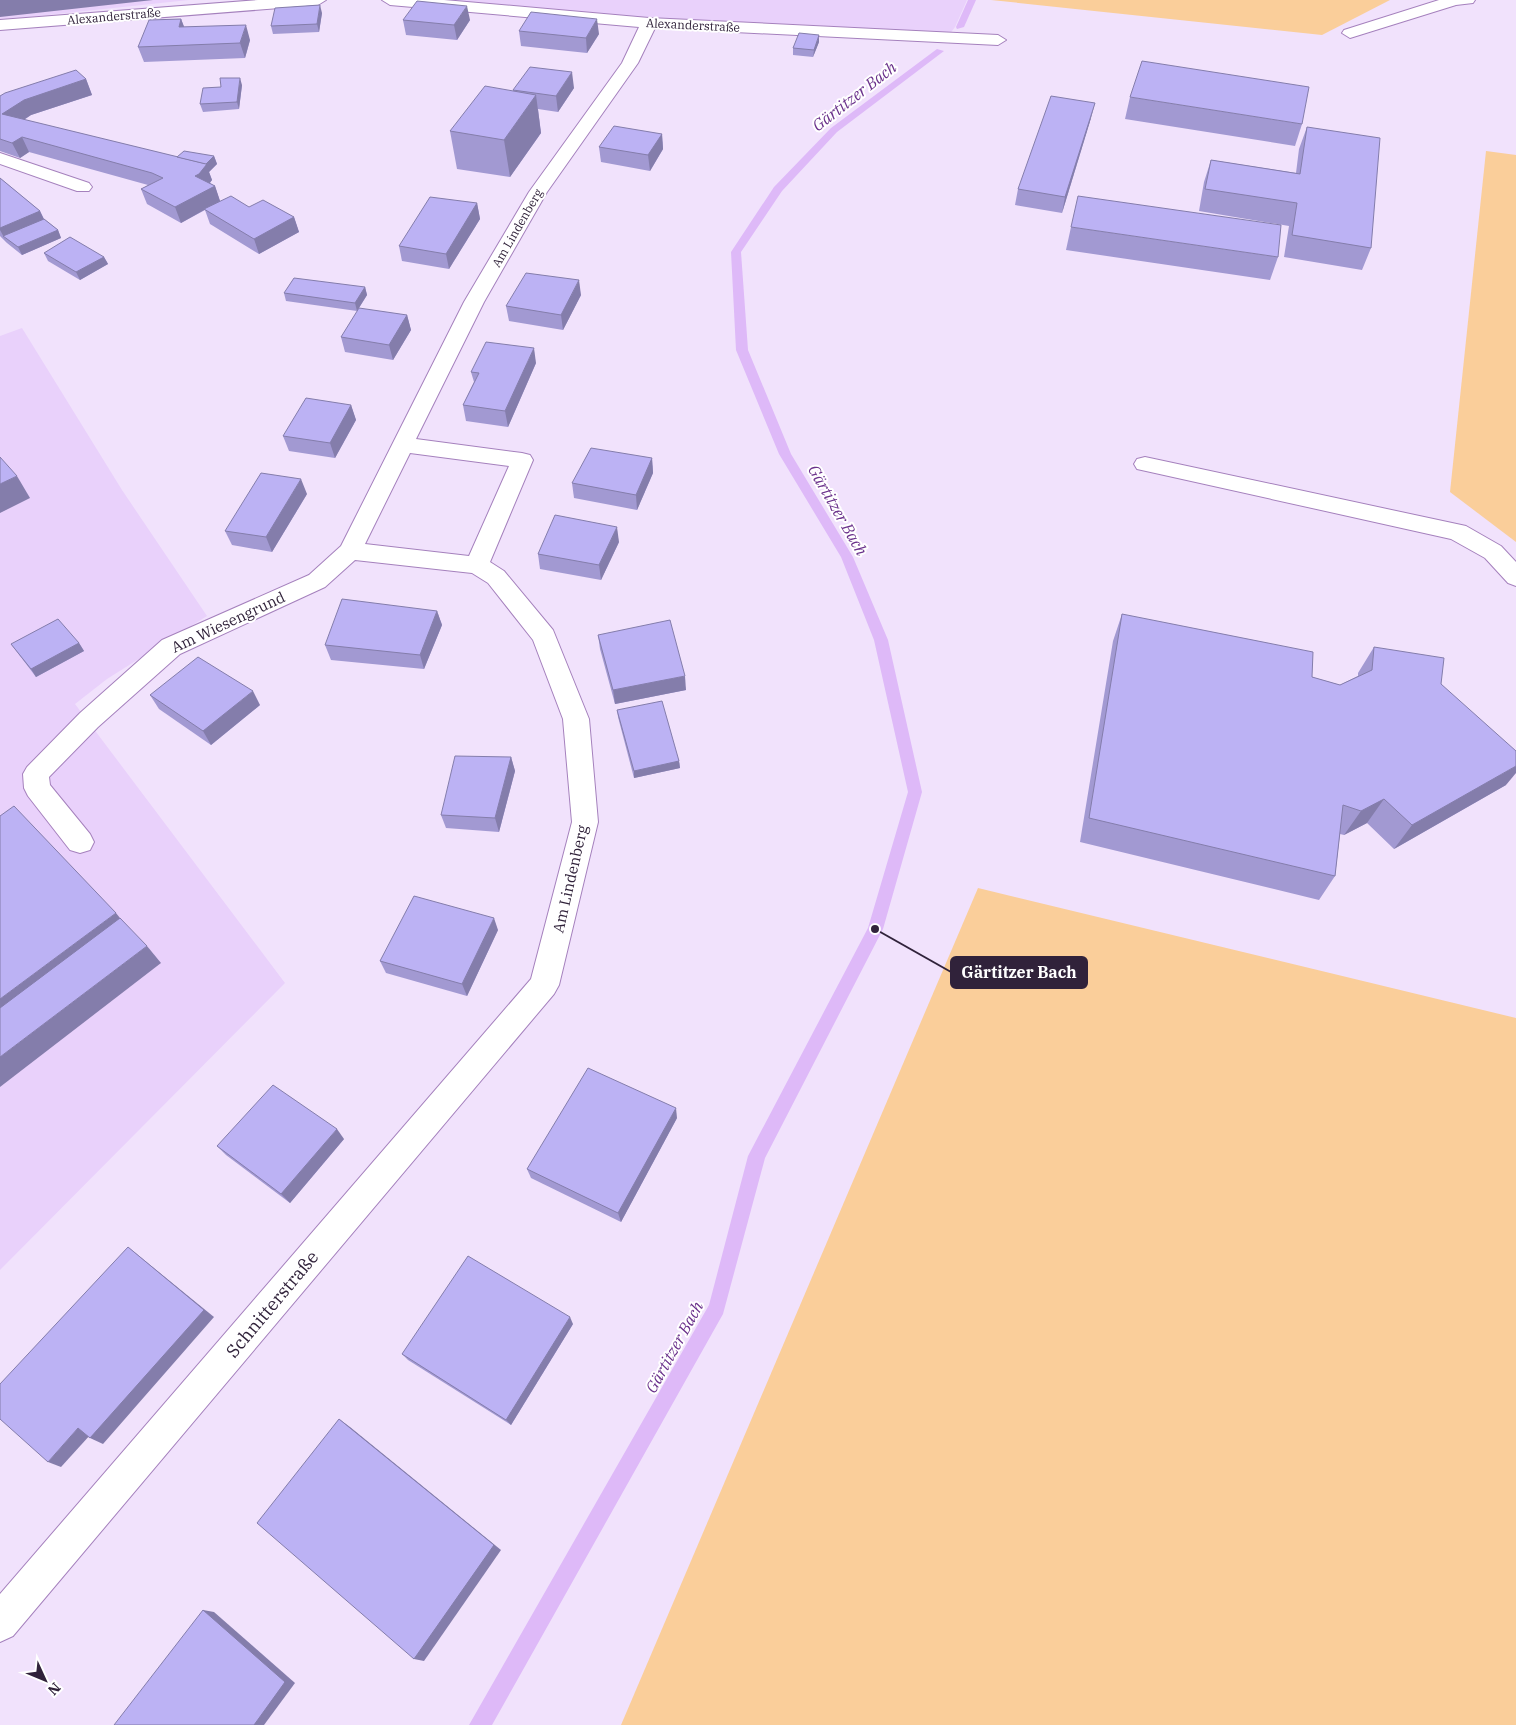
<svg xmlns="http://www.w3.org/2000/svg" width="1516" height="1725" font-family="'IBM Plex Serif',serif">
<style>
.built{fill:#e9d1fb}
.green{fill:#face9a}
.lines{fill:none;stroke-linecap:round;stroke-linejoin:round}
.stream{fill:#deb9f8;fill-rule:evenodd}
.minor-casing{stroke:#a581bd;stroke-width:2}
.minor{fill:#fff;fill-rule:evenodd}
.wall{fill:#a299d2}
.shaded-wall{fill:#847dab}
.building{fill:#bcb2f4;stroke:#847dab}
.labels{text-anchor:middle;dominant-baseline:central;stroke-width:4;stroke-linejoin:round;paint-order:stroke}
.far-street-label{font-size:12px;fill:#30223a;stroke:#fff}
.street-label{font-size:15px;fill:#30223a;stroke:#fff}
.water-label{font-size:16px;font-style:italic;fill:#6a318b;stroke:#fff}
.near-street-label{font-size:18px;fill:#30223a;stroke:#fff}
.leader{fill:none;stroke:#30223a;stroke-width:2}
.callout-dot{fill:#30223a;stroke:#fff;stroke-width:2}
.callout{fill:#30223a;stroke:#30223a;stroke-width:2}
.callout-label{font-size:16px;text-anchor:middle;font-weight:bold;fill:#fff}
</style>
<rect width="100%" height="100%" fill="#f1e2fc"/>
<g class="built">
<path d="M 0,0 L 189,0 L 0,20 Z"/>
<path d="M 420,0 L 967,0 L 955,27 L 949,35 L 811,25 L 636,19 Z"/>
<path d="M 22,328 L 122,490 L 207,616 L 107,679 L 75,704 L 285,983 L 0,1270 L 0,336 Z"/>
</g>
<g class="green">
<path d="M 991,0 L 1390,0 L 1322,35 Z"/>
<path d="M 1486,151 L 1516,155 L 1516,542 L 1450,492 Z"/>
<path d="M 978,888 L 1516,1018 L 1516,1725 L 621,1725 Z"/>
</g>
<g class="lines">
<g class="stream">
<path d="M 968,0 L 976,0 L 964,27 L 957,29 L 956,27 Z"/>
<path d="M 937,49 L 944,51 L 837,132 L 782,191 L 741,252 L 748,350 L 791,454 L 853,557 L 888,640 L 922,792 L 883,929 L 765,1158 L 723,1314 L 492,1725 L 469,1725 L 709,1305 L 748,1156 L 868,928 L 908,792 L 874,640 L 841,557 L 779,454 L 736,350 L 731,252 L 774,187 L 831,128 Z"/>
</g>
<defs>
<g id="minor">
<path d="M 258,0 L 326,0 L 318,5 L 0,30 L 0,20 Z"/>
<path d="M 382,0 L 444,0 L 649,18 L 998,35 L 1006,40 L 998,45 L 655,28 L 638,63 L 547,192 L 484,302 L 416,439 L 522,453 L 530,455 L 533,460 L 490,562 L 504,571 L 553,630 L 589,719 L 598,822 L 559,985 L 554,994 L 13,1636 L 0,1642 L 0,1594 L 531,979 L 572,822 L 563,719 L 533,640 L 488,583 L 472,573 L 355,560 L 325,587 L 180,654 L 98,727 L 49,777 L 50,785 L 90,834 L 94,842 L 90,850 L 80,853 L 70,850 L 28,796 L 24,788 L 23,774 L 27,767 L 80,713 L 162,640 L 309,575 L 341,546 L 464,302 L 529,192 L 622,63 L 639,27 L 390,5 ZM 410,453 L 509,466 L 469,556 L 365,544 Z"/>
<path d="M 1439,0 L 1475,0 L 1473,3 L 1456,5 L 1350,38 L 1342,33 L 1344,30 Z"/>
<path d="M 0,153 L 89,183 L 92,187 L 89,191 L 77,191 L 0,164 Z"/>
<path d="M 1145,457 L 1466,526 L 1501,546 L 1516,562 L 1516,586 L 1508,583 L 1485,558 L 1451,539 L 1137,469 L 1134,464 L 1137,459 Z"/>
</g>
</defs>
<use href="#minor" class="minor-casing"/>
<use href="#minor" class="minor"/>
</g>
<g class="wall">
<path d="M 322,13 L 319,32 L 273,34 L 271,26 Z"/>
<path d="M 181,19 L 184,27 L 250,40 L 245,58 L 144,62 L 138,47 Z"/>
<path d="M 403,20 L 470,20 L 457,40 L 406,35 Z"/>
<path d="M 519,31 L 599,34 L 587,53 L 521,46 Z"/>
<path d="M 819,42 L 813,57 L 793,55 L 793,48 Z"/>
<path d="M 86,79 L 92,95 L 31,115 L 24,120 L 177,157 L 214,156 L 217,164 L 209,172 L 212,180 L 210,183 L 215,186 L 220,201 L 294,217 L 299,232 L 259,254 L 210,224 L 205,210 L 181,223 L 147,204 L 141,189 L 148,185 L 29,152 L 20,158 L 0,151 L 0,96 Z"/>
<path d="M 242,85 L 239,109 L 203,112 L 200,104 Z"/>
<path d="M 574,88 L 558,112 L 538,109 L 541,133 L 510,177 L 457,169 L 450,131 L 513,91 L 513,90 Z"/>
<path d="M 1130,97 L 1302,124 L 1295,146 L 1125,119 Z"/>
<path d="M 1091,118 L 1062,213 L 1015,205 L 1018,189 Z"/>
<path d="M 1307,127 L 1371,248 L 1362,270 L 1284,257 L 1289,226 L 1199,211 L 1204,182 L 1211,160 L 1296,173 L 1299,149 Z"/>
<path d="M 662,134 L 663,149 L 650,171 L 601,162 L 599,147 Z"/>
<path d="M 0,178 L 40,211 L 44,219 L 58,230 L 61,238 L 22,255 L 7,243 L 0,236 Z"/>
<path d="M 477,203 L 480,219 L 449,269 L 402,261 L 399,246 Z"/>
<path d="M 1071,227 L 1278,257 L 1270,280 L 1066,250 Z"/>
<path d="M 44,253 L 104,257 L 108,264 L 80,280 L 48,261 Z"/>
<path d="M 365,287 L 367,295 L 357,311 L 286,301 L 284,293 Z"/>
<path d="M 581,295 L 563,330 L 509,321 L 506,306 Z"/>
<path d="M 407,315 L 411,330 L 393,360 L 345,352 L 341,337 Z"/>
<path d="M 536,363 L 508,427 L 466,421 L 463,405 L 474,382 L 471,372 Z"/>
<path d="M 351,405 L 356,420 L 335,458 L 289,451 L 283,436 Z"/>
<path d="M 652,458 L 653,473 L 637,510 L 574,498 L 572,483 Z"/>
<path d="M 307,494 L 272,552 L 232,545 L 225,531 Z"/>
<path d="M 619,542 L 601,580 L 540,569 L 538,554 Z"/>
<path d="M 437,611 L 442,625 L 424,669 L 331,660 L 325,645 Z"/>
<path d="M 1122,614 L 1312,677 L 1340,685 L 1358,676 L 1358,673 L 1374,647 L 1441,684 L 1506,785 L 1394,849 L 1367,823 L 1344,835 L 1340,834 L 1335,876 L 1319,900 L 1080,842 L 1113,641 Z"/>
<path d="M 598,635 L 686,690 L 615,704 L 600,649 Z"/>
<path d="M 79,643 L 84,651 L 36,677 L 11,644 Z"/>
<path d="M 150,695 L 260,705 L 211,745 L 159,709 Z"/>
<path d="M 617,710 L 679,761 L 680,768 L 634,778 L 618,717 Z"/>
<path d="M 511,757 L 515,771 L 499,832 L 446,828 L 441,815 Z"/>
<path d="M 498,930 L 467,996 L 386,973 L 380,961 Z"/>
<path d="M 677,1118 L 621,1222 L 531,1178 L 527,1169 Z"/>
<path d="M 344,1139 L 290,1203 L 226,1155 L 217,1146 Z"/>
<path d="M 573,1324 L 511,1425 L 408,1360 L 402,1354 Z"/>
</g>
<g class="shaded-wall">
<path d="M 0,0 L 153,0 L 0,17 Z"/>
<path d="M 320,5 L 322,13 L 319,32 L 317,24 Z"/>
<path d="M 467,6 L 470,20 L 457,40 L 454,25 Z"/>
<path d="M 181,19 L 187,34 L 179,27 Z"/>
<path d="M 597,19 L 599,34 L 587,53 L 586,38 Z"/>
<path d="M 246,25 L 250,40 L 245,58 L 240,43 Z"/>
<path d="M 819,35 L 819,42 L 813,57 L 814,50 Z"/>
<path d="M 572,72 L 574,88 L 558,112 L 556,96 Z"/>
<path d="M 240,78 L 242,85 L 239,109 L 237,102 Z"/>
<path d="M 86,79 L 92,95 L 31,115 L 9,129 L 2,114 L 24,100 Z"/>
<path d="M 536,95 L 541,133 L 510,177 L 504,140 Z"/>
<path d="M 1095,103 L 1091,118 L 1062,213 L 1065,197 Z"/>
<path d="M 662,134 L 663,149 L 650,171 L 648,155 Z"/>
<path d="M 22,137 L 29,152 L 20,158 L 12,143 Z"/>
<path d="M 214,156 L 217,164 L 209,172 L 212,180 L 204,190 L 195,176 Z"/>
<path d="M 215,186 L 220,201 L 181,223 L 175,207 Z"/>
<path d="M 477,203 L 480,219 L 449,269 L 446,254 Z"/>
<path d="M 40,211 L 47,226 L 3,236 L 7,243 L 0,230 L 0,228 Z"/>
<path d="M 294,217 L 299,232 L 259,254 L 254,239 Z"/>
<path d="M 58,230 L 61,238 L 22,255 L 18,247 Z"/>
<path d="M 104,257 L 108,264 L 80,280 L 76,272 Z"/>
<path d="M 579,280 L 581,295 L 563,330 L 561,315 Z"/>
<path d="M 365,287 L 367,295 L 357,311 L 355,303 Z"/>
<path d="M 407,315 L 411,330 L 393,360 L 389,345 Z"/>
<path d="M 534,348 L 536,363 L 508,427 L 505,411 Z"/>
<path d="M 351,405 L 356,420 L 335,458 L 330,443 Z"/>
<path d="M 652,458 L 653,473 L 637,510 L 636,495 Z"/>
<path d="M 17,476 L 30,498 L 0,513 L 0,484 Z"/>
<path d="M 301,479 L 307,494 L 272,552 L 266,537 Z"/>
<path d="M 617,527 L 619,542 L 601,580 L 599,565 Z"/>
<path d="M 437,611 L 442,625 L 424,669 L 420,655 Z"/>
<path d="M 79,643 L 84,651 L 36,677 L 31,669 Z"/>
<path d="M 685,676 L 686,690 L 615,704 L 613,690 Z"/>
<path d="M 253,691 L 260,705 L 211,745 L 203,731 Z"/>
<path d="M 511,757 L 515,771 L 499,832 L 495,818 Z"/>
<path d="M 679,761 L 680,768 L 634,778 L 634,771 Z"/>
<path d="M 1516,766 L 1516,773 L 1506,785 L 1394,849 L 1412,825 Z"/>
<path d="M 1384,799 L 1367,823 L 1344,835 L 1361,811 Z"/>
<path d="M 116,913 L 134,936 L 0,1037 L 0,999 Z"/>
<path d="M 494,918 L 498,930 L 467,996 L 462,984 Z"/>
<path d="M 147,946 L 161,963 L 0,1087 L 0,1057 Z"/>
<path d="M 676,1108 L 677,1118 L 621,1222 L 618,1213 Z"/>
<path d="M 337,1129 L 344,1139 L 290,1203 L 281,1194 Z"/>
<path d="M 128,1247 L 214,1317 L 103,1444 L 90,1438 Z"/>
<path d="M 570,1317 L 573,1324 L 511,1425 L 506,1420 Z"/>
<path d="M 339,1419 L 350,1427 L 501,1550 L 424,1661 L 414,1659 Z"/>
<path d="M 78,1428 L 91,1434 L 61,1467 L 48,1462 Z"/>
<path d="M 203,1610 L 214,1612 L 295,1683 L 264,1725 L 254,1725 Z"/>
</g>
<g class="building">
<path d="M 417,1 L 467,6 L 454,25 L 403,20 Z"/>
<path d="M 320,5 L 317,24 L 271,26 L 275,8 Z"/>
<path d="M 531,12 L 597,19 L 586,38 L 519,31 Z"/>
<path d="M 181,19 L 179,27 L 246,25 L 240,43 L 138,47 L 149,20 Z"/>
<path d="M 799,33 L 819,35 L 814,50 L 793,48 Z"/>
<path d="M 1142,61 L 1309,87 L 1302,124 L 1130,97 Z"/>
<path d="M 530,67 L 572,72 L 556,96 L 513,90 Z"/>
<path d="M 76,70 L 86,79 L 24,100 L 2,114 L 207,164 L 199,174 L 195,176 L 215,186 L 175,207 L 141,189 L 163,178 L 152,173 L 22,137 L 12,143 L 0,139 L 0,96 L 5,93 Z"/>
<path d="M 220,78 L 240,78 L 237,102 L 200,104 L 203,88 L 221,87 Z"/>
<path d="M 485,86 L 536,95 L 504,140 L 450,131 Z"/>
<path d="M 1051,96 L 1095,103 L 1065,197 L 1018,189 Z"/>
<path d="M 614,126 L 662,134 L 648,155 L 599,147 Z"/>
<path d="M 1307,127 L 1380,138 L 1371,248 L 1292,235 L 1297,203 L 1205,189 L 1211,160 L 1300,174 Z"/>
<path d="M 184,151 L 214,156 L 206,164 L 177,157 Z"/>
<path d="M 0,178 L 40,211 L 0,228 Z"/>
<path d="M 231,196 L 249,207 L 263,200 L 294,217 L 254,239 L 204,209 Z"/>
<path d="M 1078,196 L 1281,225 L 1278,257 L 1071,227 Z"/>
<path d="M 430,197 L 477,203 L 446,254 L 399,246 Z"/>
<path d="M 44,219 L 58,230 L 18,247 L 3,236 Z"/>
<path d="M 70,237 L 104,257 L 76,272 L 44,253 Z"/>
<path d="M 526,273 L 579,280 L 561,315 L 506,306 Z"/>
<path d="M 294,278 L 365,287 L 355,303 L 284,293 Z"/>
<path d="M 359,308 L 407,315 L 389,345 L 341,337 Z"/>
<path d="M 486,342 L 534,348 L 505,411 L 463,405 L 479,373 L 471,372 Z"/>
<path d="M 306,398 L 351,405 L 330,443 L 283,436 Z"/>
<path d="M 591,448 L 652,458 L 636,495 L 572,483 Z"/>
<path d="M 0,457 L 17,476 L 0,484 Z"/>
<path d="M 261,473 L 301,479 L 266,537 L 225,531 Z"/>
<path d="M 555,515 L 617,527 L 599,565 L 538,554 Z"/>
<path d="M 342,599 L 437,611 L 420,655 L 325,645 Z"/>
<path d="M 1122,614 L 1313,652 L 1312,677 L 1340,685 L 1372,670 L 1374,647 L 1444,658 L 1441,684 L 1516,751 L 1516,766 L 1412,825 L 1384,799 L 1361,811 L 1343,805 L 1335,876 L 1089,818 Z"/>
<path d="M 58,619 L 79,643 L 31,669 L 11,644 Z"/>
<path d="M 670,620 L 685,676 L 613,690 L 598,635 Z"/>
<path d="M 198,657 L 253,691 L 203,731 L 150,695 Z"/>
<path d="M 662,701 L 679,761 L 634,771 L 617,710 Z"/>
<path d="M 455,756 L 511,757 L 495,818 L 441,815 Z"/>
<path d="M 14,806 L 116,913 L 0,999 L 0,816 Z"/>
<path d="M 414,896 L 494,918 L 462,984 L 380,961 Z"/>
<path d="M 120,918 L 147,946 L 0,1057 L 0,1008 Z"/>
<path d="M 588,1068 L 676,1108 L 618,1213 L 527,1169 Z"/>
<path d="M 273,1085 L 337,1129 L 281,1194 L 217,1146 Z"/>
<path d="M 128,1247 L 204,1310 L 90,1438 L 78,1428 L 48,1462 L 0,1419 L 0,1384 Z"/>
<path d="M 468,1256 L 570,1317 L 506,1420 L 402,1354 Z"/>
<path d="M 339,1419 L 494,1545 L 414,1659 L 257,1523 Z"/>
<path d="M 203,1610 L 285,1682 L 254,1725 L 114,1725 Z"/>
</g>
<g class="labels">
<g class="far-street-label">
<text transform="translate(114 16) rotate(-5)">Alexanderstraße</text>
<text transform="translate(693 25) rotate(3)">Alexanderstraße</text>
<text transform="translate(517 228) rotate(-60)">Am Lindenberg</text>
</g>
<g class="street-label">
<text transform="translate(228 622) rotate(-25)">Am Wiesengrund</text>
<text transform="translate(570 879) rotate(-77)">Am Lindenberg</text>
</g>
<g class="water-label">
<text transform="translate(854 96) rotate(-38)">Gärtitzer Bach</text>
<text transform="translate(838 510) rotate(60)">Gärtitzer Bach</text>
<text transform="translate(674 1347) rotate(-61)">Gärtitzer Bach</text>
</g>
<g class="near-street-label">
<text transform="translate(272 1304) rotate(-50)">Schnitterstraße</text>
</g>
</g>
<path class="leader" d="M875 929L951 972"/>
<circle class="callout-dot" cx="875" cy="929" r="5"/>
<rect class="callout" x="951" y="957" width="136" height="31" rx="5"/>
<g class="callout-label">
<text x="1019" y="978">Gärtitzer Bach</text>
</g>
<g transform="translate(45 1680) rotate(134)" stroke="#ffffff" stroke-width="4" paint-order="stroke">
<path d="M0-4L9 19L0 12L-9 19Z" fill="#30223a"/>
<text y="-8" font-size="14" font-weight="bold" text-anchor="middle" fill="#30223a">N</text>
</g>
</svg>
